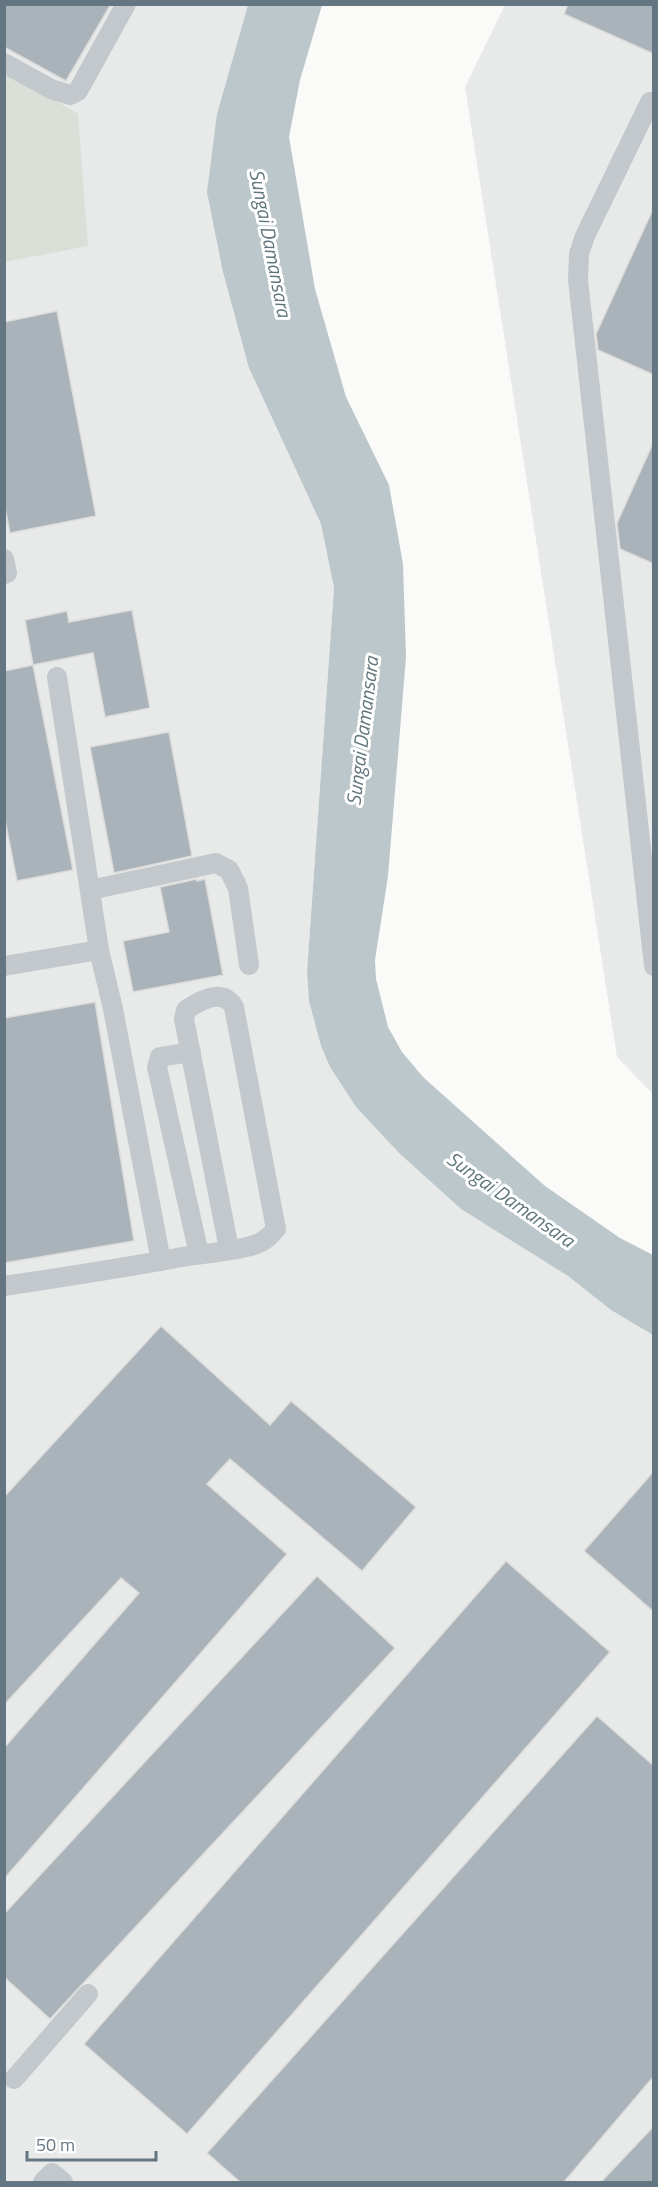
<svg xmlns="http://www.w3.org/2000/svg" width="658" height="2187" font-family="'Titillium Web',sans-serif">
<style>
.built{fill:#e8e9e9}
.green{fill:#dadfd7}
.water{fill:#bbc7cb}
.building{fill:#aab3b9;stroke:#dcdcda;stroke-width:1.5}
.lines{fill:none;stroke-linecap:round;stroke-linejoin:round}
.minor{stroke:#c3c8cc;stroke-width:20}
.labels{text-anchor:middle;dominant-baseline:central;stroke-width:6;stroke-linejoin:round;paint-order:stroke}
.water-label{font-size:20px;font-style:italic;fill:#60757c;stroke:#fff}
</style>
<rect width="100%" height="100%" fill="#fafaf8"/>
<g class="built">
<path d="M 5,5 L 248,5 L 217,114 L 249,368 L 321,524 L 334,588 L 307,972 L 309,1001 L 321,1046 L 330,1067 L 356,1107 L 399,1153 L 461,1209 L 568,1276 L 611,1310 L 653,1335 L 653,2182 L 5,2182 Z"/>
<path d="M 505,5 L 653,5 L 653,1094 L 617,1057 L 465,87 Z"/>
</g>
<path class="green" d="M 5,71 L 78,114 L 88,246 L 5,262 Z"/>
<path class="water" d="M 248,5 L 322,5 L 300,80 L 289,137 L 315,289 L 346,397 L 389,485 L 403,564 L 406,657 L 388,876 L 375,960 L 376,979 L 388,1027 L 402,1052 L 423,1077 L 545,1186 L 620,1238 L 653,1255 L 653,1335 L 611,1310 L 568,1276 L 461,1209 L 399,1153 L 356,1107 L 330,1067 L 321,1046 L 309,1001 L 307,972 L 334,588 L 321,524 L 249,368 L 223,272 L 207,192 L 217,114 Z"/>
<g class="building">
<path d="M 4,4 L 111,4 L 66,81 L 4,47 Z"/>
<path d="M 568,4 L 654,4 L 654,54 L 564,14 Z"/>
<path d="M 654,207 L 654,375 L 598,350 L 596,334 Z"/>
<path d="M 57,311 L 96,516 L 10,533 L 4,503 L 4,322 Z"/>
<path d="M 654,441 L 654,564 L 620,549 L 617,523 Z"/>
<path d="M 132,610 L 150,708 L 105,717 L 93,653 L 33,665 L 25,620 L 67,611 L 69,622 Z"/>
<path d="M 33,665 L 73,870 L 17,881 L 4,815 L 4,671 Z"/>
<path d="M 169,732 L 192,856 L 114,873 L 90,747 Z"/>
<path d="M 197,879 L 197,881 L 205,879 L 223,975 L 133,992 L 123,941 L 169,932 L 160,887 Z"/>
<path d="M 95,1002 L 134,1241 L 4,1263 L 4,1018 Z"/>
<path d="M 161,1326 L 270,1425 L 291,1401 L 416,1507 L 362,1571 L 230,1459 L 207,1484 L 287,1554 L 4,1879 L 4,1748 L 139,1593 L 121,1578 L 4,1705 L 4,1497 Z"/>
<path d="M 654,1471 L 654,1612 L 584,1551 Z"/>
<path d="M 506,1561 L 610,1652 L 187,2134 L 84,2044 Z"/>
<path d="M 317,1576 L 395,1648 L 50,2019 L 4,1977 L 4,1914 Z"/>
<path d="M 597,1716 L 654,1766 L 654,2076 L 564,2182 L 240,2182 L 207,2153 Z"/>
<path d="M 654,2126 L 654,2182 L 601,2182 Z"/>
</g>
<g class="lines">
<g class="minor">
<path d="M 4,63 L 51,89 L 70,95 L 78,91 L 126,4"/>
<path d="M 650,102 L 585,236 L 579,254 L 578,280 L 654,966"/>
<path d="M 4,559 L 7,573 L 4,574"/>
<path d="M 57,677 L 99,950"/>
<path d="M 90,890 L 216,863 L 229,870 L 238,888 L 249,965"/>
<path d="M 4,966 L 99,950 L 113,1009 L 161,1261"/>
<path d="M 191,1052 L 160,1057 L 157,1067 L 199,1254"/>
<path d="M 4,1286 C 64,1277 123,1268 182,1257 C 205,1253 231,1252 254,1245 C 264,1242 269,1237 276,1229 L 234,1007 C 223,987 199,1001 186,1010 L 184,1019 L 229,1249"/>
<path d="M 14,2079 L 88,1994"/>
<path d="M 43,2182 L 52,2173 L 63,2182"/>
</g>
</g>
<g class="labels">
<g class="water-label">
<text transform="translate(271 243) rotate(79)">Sungai Damansara</text>
<text transform="translate(362 731) rotate(-83)">Sungai Damansara</text>
<text transform="translate(511 1199) rotate(35)">Sungai Damansara</text>
</g>
</g>
<rect width="658" height="2187" fill="none" stroke="#657683" stroke-width="12"/>
<path d="M27 2151v9h129v-9" fill="none" stroke="#657683" stroke-width="3"/>
<text x="36" y="2151" font-size="18" fill="#657683" stroke="#ffffff" stroke-width="4.5" paint-order="stroke">50 m</text>
</svg>
